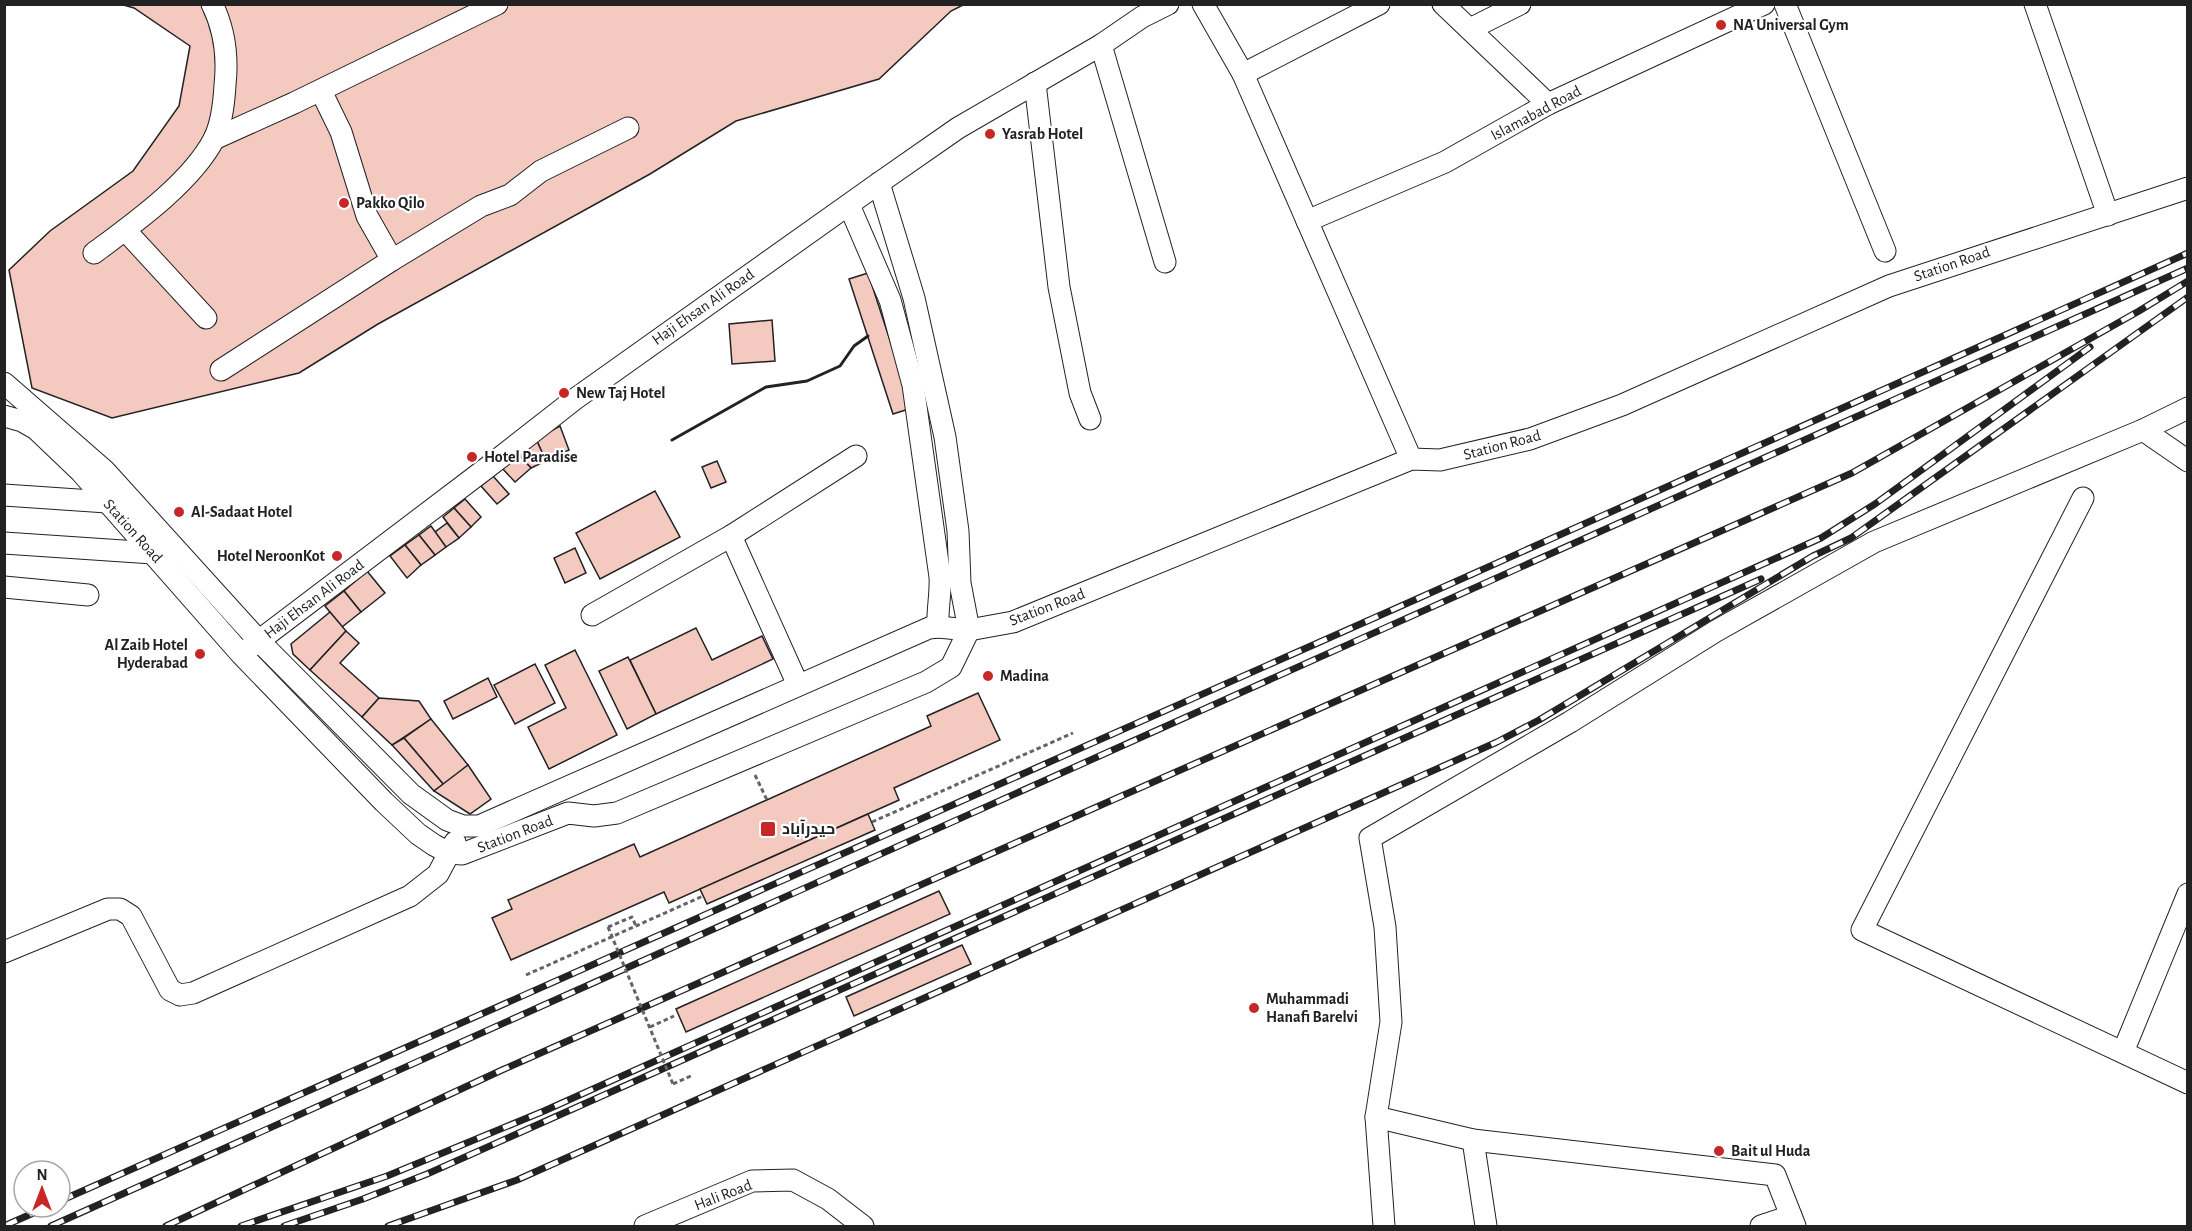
<svg xmlns="http://www.w3.org/2000/svg" width="2192" height="1231" font-family="'Alegreya Sans',Cairo,sans-serif">
<style>
.building{fill:#f3c9c0;stroke:#222;stroke-width:1.5}
.lines{fill:none;stroke-linecap:round;stroke-linejoin:round}
.minor-casing{stroke:#222;stroke-width:23}
.path{stroke:#646464;stroke-width:3;stroke-dasharray:4.5 3;stroke-linecap:butt}
.minor{stroke:#fff;stroke-width:21}
.rail-casing{stroke:#222;stroke-width:7}
.rail{stroke:#fff;stroke-width:4.5;stroke-dasharray:14;stroke-linecap:butt}
.path-bridge{stroke:#646464;stroke-width:3;stroke-dasharray:4.5 3;stroke-linecap:butt}
.wall{stroke:#222;stroke-width:3}
.poi-dot{fill:#c62828;stroke:#fff;stroke-width:2}
.labels{text-anchor:middle;dominant-baseline:central;stroke-width:4.5;stroke-linejoin:round;paint-order:stroke}
.poi-label{font-size:16px;font-weight:bold;fill:#222;stroke:#fff;text-anchor:start}
.street-label{font-size:16px;fill:#222;stroke:#fff}
</style>
<rect width="100%" height="100%" fill="#fff"/>
<g class="building">
<path d="M 120,4 L 965,4 L 951,11 L 879,79 L 736,121 L 650,174 L 378,324 L 299,373 L 112,418 L 32,388 L 9,270 L 50,231 L 133,171 L 179,106 L 190,46 L 134,8 Z"/>
<path d="M 868,273 L 912,408 L 893,414 L 849,279 Z"/>
<path d="M 772,320 L 775,361 L 732,364 L 729,324 Z"/>
<path d="M 560,426 L 569,450 L 546,461 L 536,439 Z"/>
<path d="M 536,439 L 546,461 L 531,468 L 517,453 Z"/>
<path d="M 517,453 L 531,468 L 515,482 L 501,467 Z"/>
<path d="M 717,461 L 726,482 L 711,488 L 702,467 Z"/>
<path d="M 493,476 L 509,494 L 497,504 L 481,486 Z"/>
<path d="M 655,491 L 680,537 L 600,579 L 576,533 Z"/>
<path d="M 465,499 L 481,517 L 471,527 L 454,508 Z"/>
<path d="M 454,508 L 471,527 L 459,538 L 443,517 Z"/>
<path d="M 447,523 L 459,538 L 446,547 L 435,532 Z"/>
<path d="M 431,526 L 446,547 L 435,555 L 419,535 Z"/>
<path d="M 419,535 L 435,555 L 421,565 L 405,545 Z"/>
<path d="M 405,545 L 421,565 L 407,578 L 390,556 Z"/>
<path d="M 575,548 L 586,573 L 565,583 L 554,558 Z"/>
<path d="M 367,571 L 385,593 L 361,612 L 344,591 Z"/>
<path d="M 344,591 L 361,612 L 342,627 L 325,606 Z"/>
<path d="M 330,612 L 346,631 L 310,670 L 293,654 L 291,644 Z"/>
<path d="M 696,628 L 712,660 L 762,636 L 773,659 L 656,714 L 630,660 Z"/>
<path d="M 346,631 L 359,643 L 340,663 L 379,698 L 362,717 L 310,670 Z"/>
<path d="M 575,650 L 617,735 L 549,769 L 528,727 L 566,708 L 545,665 Z"/>
<path d="M 628,657 L 656,714 L 627,729 L 599,671 Z"/>
<path d="M 535,664 L 555,703 L 515,724 L 494,685 Z"/>
<path d="M 488,678 L 497,697 L 453,719 L 444,701 Z"/>
<path d="M 978,693 L 1000,740 L 894,788 L 899,800 L 669,903 L 664,892 L 511,960 L 492,918 L 512,909 L 508,900 L 634,844 L 640,857 L 931,726 L 927,716 Z"/>
<path d="M 379,698 L 419,701 L 431,719 L 392,745 L 362,717 Z"/>
<path d="M 431,719 L 468,765 L 444,785 L 404,738 Z"/>
<path d="M 404,738 L 444,785 L 434,791 L 392,745 Z"/>
<path d="M 468,765 L 491,799 L 470,814 L 434,791 Z"/>
<path d="M 868,814 L 875,830 L 707,904 L 700,889 Z"/>
<path d="M 939,891 L 950,914 L 686,1032 L 676,1009 Z"/>
<path d="M 962,945 L 971,964 L 854,1016 L 846,997 Z"/>
</g>
<g class="lines">
<defs>
<g id="minor">
<path d="M 1203,4 L 1243,74 L 1411,459"/>
<path d="M 1443,4 L 1548,104"/>
<path d="M 1785,4 L 1885,251"/>
<path d="M 2035,4 L 2108,215"/>
<path d="M 1470,29 L 1520,4"/>
<path d="M 1101,45 L 1165,262"/>
<path d="M 1243,74 L 1379,4"/>
<path d="M 1035,83 L 1059,287 L 1080,393 L 1090,419"/>
<path d="M 321,91 L 341,132 L 367,216 L 392,260"/>
<path d="M 214,139 L 294,103 L 497,4"/>
<path d="M 879,183 L 914,298 L 945,437 L 958,531 L 960,583 L 969,630"/>
<path d="M 849,205 L 890,300 L 913,385 L 940,577 C 941,594 937,610 938,627"/>
<path d="M 1307,221 L 1445,162 L 1548,104 L 1764,4"/>
<path d="M 125,230 L 206,318"/>
<path d="M 94,253 C 133,224 191,183 214,139 C 222,123 224,103 225,85 C 228,57 225,30 212,4"/>
<path d="M 221,370 L 392,260 L 481,206 L 510,195 L 541,171 L 628,128"/>
<path d="M 4,383 L 105,471 L 259,641 L 411,794 L 447,820 L 463,826 L 479,826 L 929,628 L 938,627 L 969,630 L 1013,622 L 1411,459 L 1440,460 L 1530,439 L 1622,405 L 1889,286 L 2188,188"/>
<path d="M 4,416 L 22,421 L 36,429 L 81,472 L 241,654 L 384,802 L 418,834 L 434,845 L 449,853 L 462,854 L 568,813 L 594,816 L 617,813 L 926,682 L 951,667 L 969,630"/>
<path d="M 2143,430 L 2188,461"/>
<path d="M 4,495 L 107,502"/>
<path d="M 2083,498 L 1862,930 L 2188,1083"/>
<path d="M 731,536 L 856,456"/>
<path d="M 4,543 L 153,553"/>
<path d="M 4,587 L 88,595"/>
<path d="M 592,615 L 731,536 L 798,685"/>
<path d="M 248,649 L 488,467 L 575,399 L 879,183 L 958,128 L 1101,45 L 1142,17 L 1168,4"/>
<path d="M 4,952 L 108,909 L 120,909 L 131,916 L 170,990 L 180,995 L 193,993 L 410,896 L 438,874 L 455,842"/>
<path d="M 2123,1052 L 2188,894"/>
<path d="M 1376,1117 L 1473,1140 L 1775,1175 L 1795,1226"/>
<path d="M 1473,1140 L 1486,1226"/>
<path d="M 645,1226 L 752,1181 L 793,1180 L 828,1199 L 863,1226"/>
<path d="M 1384,1226 L 1376,1117 L 1391,1022 L 1385,927 L 1370,838 L 1570,722 L 1716,631 L 1874,542 L 2143,430 L 2188,408"/>
<path d="M 1761,1226 L 1791,1216"/>
</g>
</defs>
<use href="#minor" class="minor-casing"/>
<g class="path">
<path d="M 755,775 L 767,800"/>
<path d="M 872,822 L 1073,733"/>
<path d="M 608,927 L 632,917 L 636,926"/>
<path d="M 526,975 L 703,896"/>
<path d="M 650,1027 L 674,1016"/>
<path d="M 673,1084 L 693,1075"/>
</g>
<use href="#minor" class="minor"/>
<defs>
<g id="rail">
<path d="M 60,1201 L 1419,598 L 2188,253"/>
<path d="M 4,1226 L 47,1207"/>
<path d="M 51,1226 L 2188,268"/>
<path d="M 166,1226 L 502,1070 L 1852,473 L 2139,311 L 2188,281"/>
<path d="M 241,1226 L 387,1176 L 544,1111 L 1821,538 L 1875,504 L 2090,347"/>
<path d="M 284,1226 L 363,1199 L 427,1174 L 1761,579"/>
<path d="M 388,1226 L 517,1180 L 1497,742 L 1539,720 L 1813,556 L 1851,538 L 2188,297"/>
</g>
</defs>
<use href="#rail" class="rail-casing"/>
<use href="#rail" class="rail"/>
<path class="path-bridge" d="M 608,927 L 673,1084"/>
<path class="wall" d="M 672,440 L 766,387 L 807,381 L 840,366 L 854,346 L 868,336"/>
</g>
<g class="poi-dot">
<circle cx="1721" cy="25" r="6"/>
<circle cx="990" cy="134" r="6"/>
<circle cx="344" cy="203" r="6"/>
<circle cx="564" cy="393" r="6"/>
<circle cx="472" cy="457" r="6"/>
<circle cx="179" cy="512" r="6"/>
<circle cx="337" cy="556" r="6"/>
<circle cx="200" cy="654" r="6"/>
<circle cx="988" cy="676" r="6"/>
<rect x="760" y="821" width="16" height="16" rx="3"/>
<circle cx="1254" cy="1008" r="6"/>
<circle cx="1719" cy="1151" r="6"/>
</g>
<g class="labels">
<g class="poi-label">
<text x="1733" y="25">NA Universal Gym</text>
<text x="1002" y="134">Yasrab Hotel</text>
<text x="356" y="203">Pakko Qilo</text>
<text x="576" y="393">New Taj Hotel</text>
<text x="484" y="457">Hotel Paradise</text>
<text x="191" y="512">Al-Sadaat Hotel</text>
<text x="325" y="556" text-anchor="end">Hotel NeroonKot</text>
<text x="188" y="645" text-anchor="end">Al Zaib Hotel<tspan x="188" dy="18">Hyderabad</tspan></text>
<text x="1000" y="676">Madina</text>
<text x="782" y="829">حیدرآباد</text>
<text x="1266" y="999">Muhammadi<tspan x="1266" dy="18">Hanafi Barelvi</tspan></text>
<text x="1731" y="1151">Bait ul Huda</text>
</g>
<g class="street-label">
<text transform="translate(1536 113) rotate(-28)">Islamabad Road</text>
<text transform="translate(1952 264) rotate(-19)">Station Road</text>
<text transform="translate(703 307) rotate(-35)">Haji Ehsan Ali Road</text>
<text transform="translate(1502 445) rotate(-15)">Station Road</text>
<text transform="translate(133 531) rotate(48)">Station Road</text>
<text transform="translate(314 599) rotate(-37)">Haji Ehsan Ali Road</text>
<text transform="translate(1047 607) rotate(-21)">Station Road</text>
<text transform="translate(515 834) rotate(-21)">Station Road</text>
<text transform="translate(723 1195) rotate(-21)">Hali Road</text>
</g>
</g>
<rect width="2192" height="1231" fill="none" stroke="#222222" stroke-width="12"/>
<g transform="translate(42 1189)"><circle r="28" fill="#ffffff" stroke="#a7a7a7" stroke-width="1.5"/>
<path d="M0-4.5L10 22L0 15L-10 22Z" fill="#c62828"/>
<text y="-9" font-size="16" font-weight="bold" text-anchor="middle" fill="#222222">N</text>
</g>
</svg>
